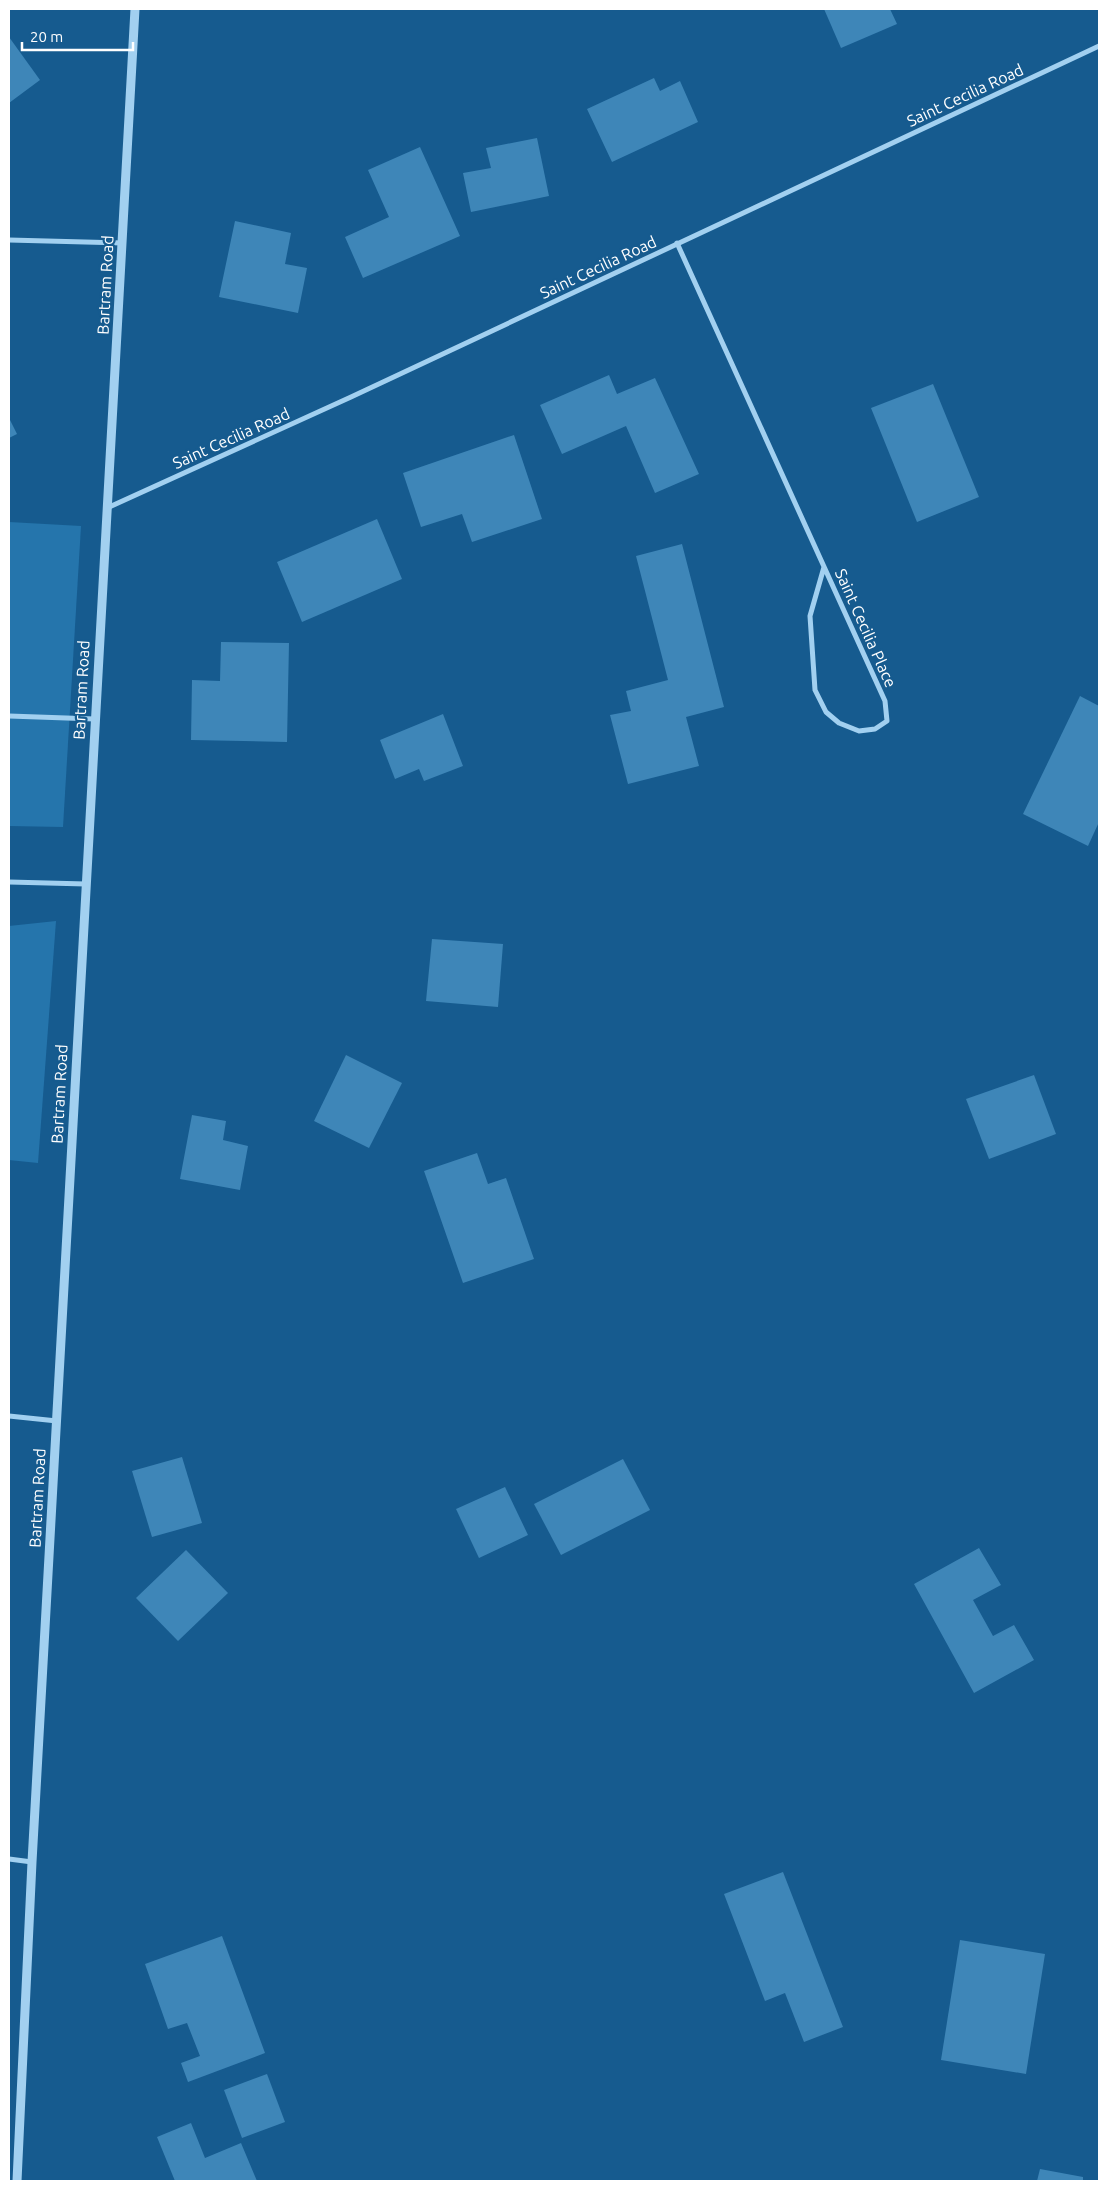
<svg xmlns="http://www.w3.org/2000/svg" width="1108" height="2190" font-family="Ubuntu,sans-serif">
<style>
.green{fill:#2575ac}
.building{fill:#3e86b8}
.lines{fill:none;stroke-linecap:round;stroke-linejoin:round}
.minor{stroke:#a2d0f0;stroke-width:5}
.tertiary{stroke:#a2d0f0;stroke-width:9}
.labels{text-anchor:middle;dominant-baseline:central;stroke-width:4.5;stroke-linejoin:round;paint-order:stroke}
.street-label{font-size:16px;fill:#fff;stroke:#165b8f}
</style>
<rect width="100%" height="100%" fill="#165b8f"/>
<g class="green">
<path d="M 9,522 L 81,526 L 63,827 L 9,826 Z"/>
<path d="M 56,921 L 38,1163 L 9,1160 L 9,926 Z"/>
</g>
<g class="building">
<path d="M 824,9 L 890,9 L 897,24 L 841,48 Z"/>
<path d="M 9,37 L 40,80 L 9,103 Z"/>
<path d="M 654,78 L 660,91 L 680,81 L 698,122 L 612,162 L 587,109 Z"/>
<path d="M 537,138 L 549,196 L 471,212 L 463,173 L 491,168 L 486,148 Z"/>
<path d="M 420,147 L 460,236 L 363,278 L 345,237 L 389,217 L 368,170 Z"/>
<path d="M 235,221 L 291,233 L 285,264 L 307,268 L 298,313 L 219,297 Z"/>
<path d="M 609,375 L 617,394 L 655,378 L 699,474 L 655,493 L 626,426 L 562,454 L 540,405 Z"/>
<path d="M 933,384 L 979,497 L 917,522 L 871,408 Z"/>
<path d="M 9,418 L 17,434 L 9,438 Z"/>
<path d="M 514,435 L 542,519 L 472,542 L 462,514 L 421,527 L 403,473 Z"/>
<path d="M 377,519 L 402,579 L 302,622 L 277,562 Z"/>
<path d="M 682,544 L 724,707 L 686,717 L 699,766 L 628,784 L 610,715 L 631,711 L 626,691 L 668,680 L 636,556 Z"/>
<path d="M 221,642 L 289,643 L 287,742 L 191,740 L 192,680 L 220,681 Z"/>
<path d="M 1080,696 L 1099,706 L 1099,822 L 1088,846 L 1023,814 Z"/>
<path d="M 443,714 L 463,766 L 424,781 L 419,769 L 395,779 L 380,740 Z"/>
<path d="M 432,939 L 503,944 L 498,1007 L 426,1001 Z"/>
<path d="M 346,1055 L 402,1083 L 369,1148 L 314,1121 Z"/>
<path d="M 1034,1075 L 1056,1134 L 989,1159 L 966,1099 Z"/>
<path d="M 192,1115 L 226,1121 L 223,1140 L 248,1146 L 240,1190 L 180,1179 Z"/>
<path d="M 477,1153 L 488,1184 L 506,1178 L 534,1259 L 463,1283 L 424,1171 Z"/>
<path d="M 182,1457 L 202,1523 L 152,1537 L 132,1471 Z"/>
<path d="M 623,1459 L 650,1510 L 561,1555 L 534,1504 Z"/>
<path d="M 505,1487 L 528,1535 L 479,1558 L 456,1509 Z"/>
<path d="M 979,1548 L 1001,1585 L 973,1600 L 993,1636 L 1014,1625 L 1034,1660 L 974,1693 L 914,1584 Z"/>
<path d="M 186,1550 L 228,1593 L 178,1641 L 136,1598 Z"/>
<path d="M 783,1872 L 843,2027 L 804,2042 L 785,1993 L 765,2001 L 724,1894 Z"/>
<path d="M 222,1936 L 265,2053 L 188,2082 L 181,2063 L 200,2056 L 187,2023 L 168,2029 L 145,1964 Z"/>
<path d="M 960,1940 L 1045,1954 L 1026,2074 L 941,2060 Z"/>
<path d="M 267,2074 L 285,2122 L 242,2138 L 224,2090 Z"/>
<path d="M 191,2123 L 205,2158 L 241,2143 L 257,2181 L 175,2181 L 157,2137 Z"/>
<path d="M 1040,2169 L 1083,2177 L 1083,2181 L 1037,2181 Z"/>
</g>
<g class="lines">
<g class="minor">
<path d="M 9,240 L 123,243"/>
<path d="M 677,243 L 885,701 L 887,721 L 875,729 L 859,731 L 839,723 L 826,712 L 815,690 L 810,616 L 824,567"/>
<path d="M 107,508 L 351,397 L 1099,46"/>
<path d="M 9,716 L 95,719"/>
<path d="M 9,882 L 86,884"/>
<path d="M 9,1416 L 57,1421"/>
<path d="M 9,1859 L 32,1862"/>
</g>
<path class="tertiary" d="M 17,2181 L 32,1862 L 135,9"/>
</g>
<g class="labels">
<g class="street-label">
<text transform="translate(965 95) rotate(-25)">Saint Cecilia Road</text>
<text transform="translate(598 267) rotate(-25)">Saint Cecilia Road</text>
<text transform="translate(105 285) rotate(-87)">Bartram Road</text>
<text transform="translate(231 438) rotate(-24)">Saint Cecilia Road</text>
<text transform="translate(866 628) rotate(66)">Saint Cecilia Place</text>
<text transform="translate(81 690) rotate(-87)">Bartram Road</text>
<text transform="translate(59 1094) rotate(-87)">Bartram Road</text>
<text transform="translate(37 1498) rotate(-87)">Bartram Road</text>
</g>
</g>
<rect width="1108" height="2190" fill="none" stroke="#ffffff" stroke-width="20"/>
<path d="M22 42v8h111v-8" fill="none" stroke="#ffffff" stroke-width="2.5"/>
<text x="30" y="42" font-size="15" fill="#ffffff" stroke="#165b8f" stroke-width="4" paint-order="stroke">20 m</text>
</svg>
